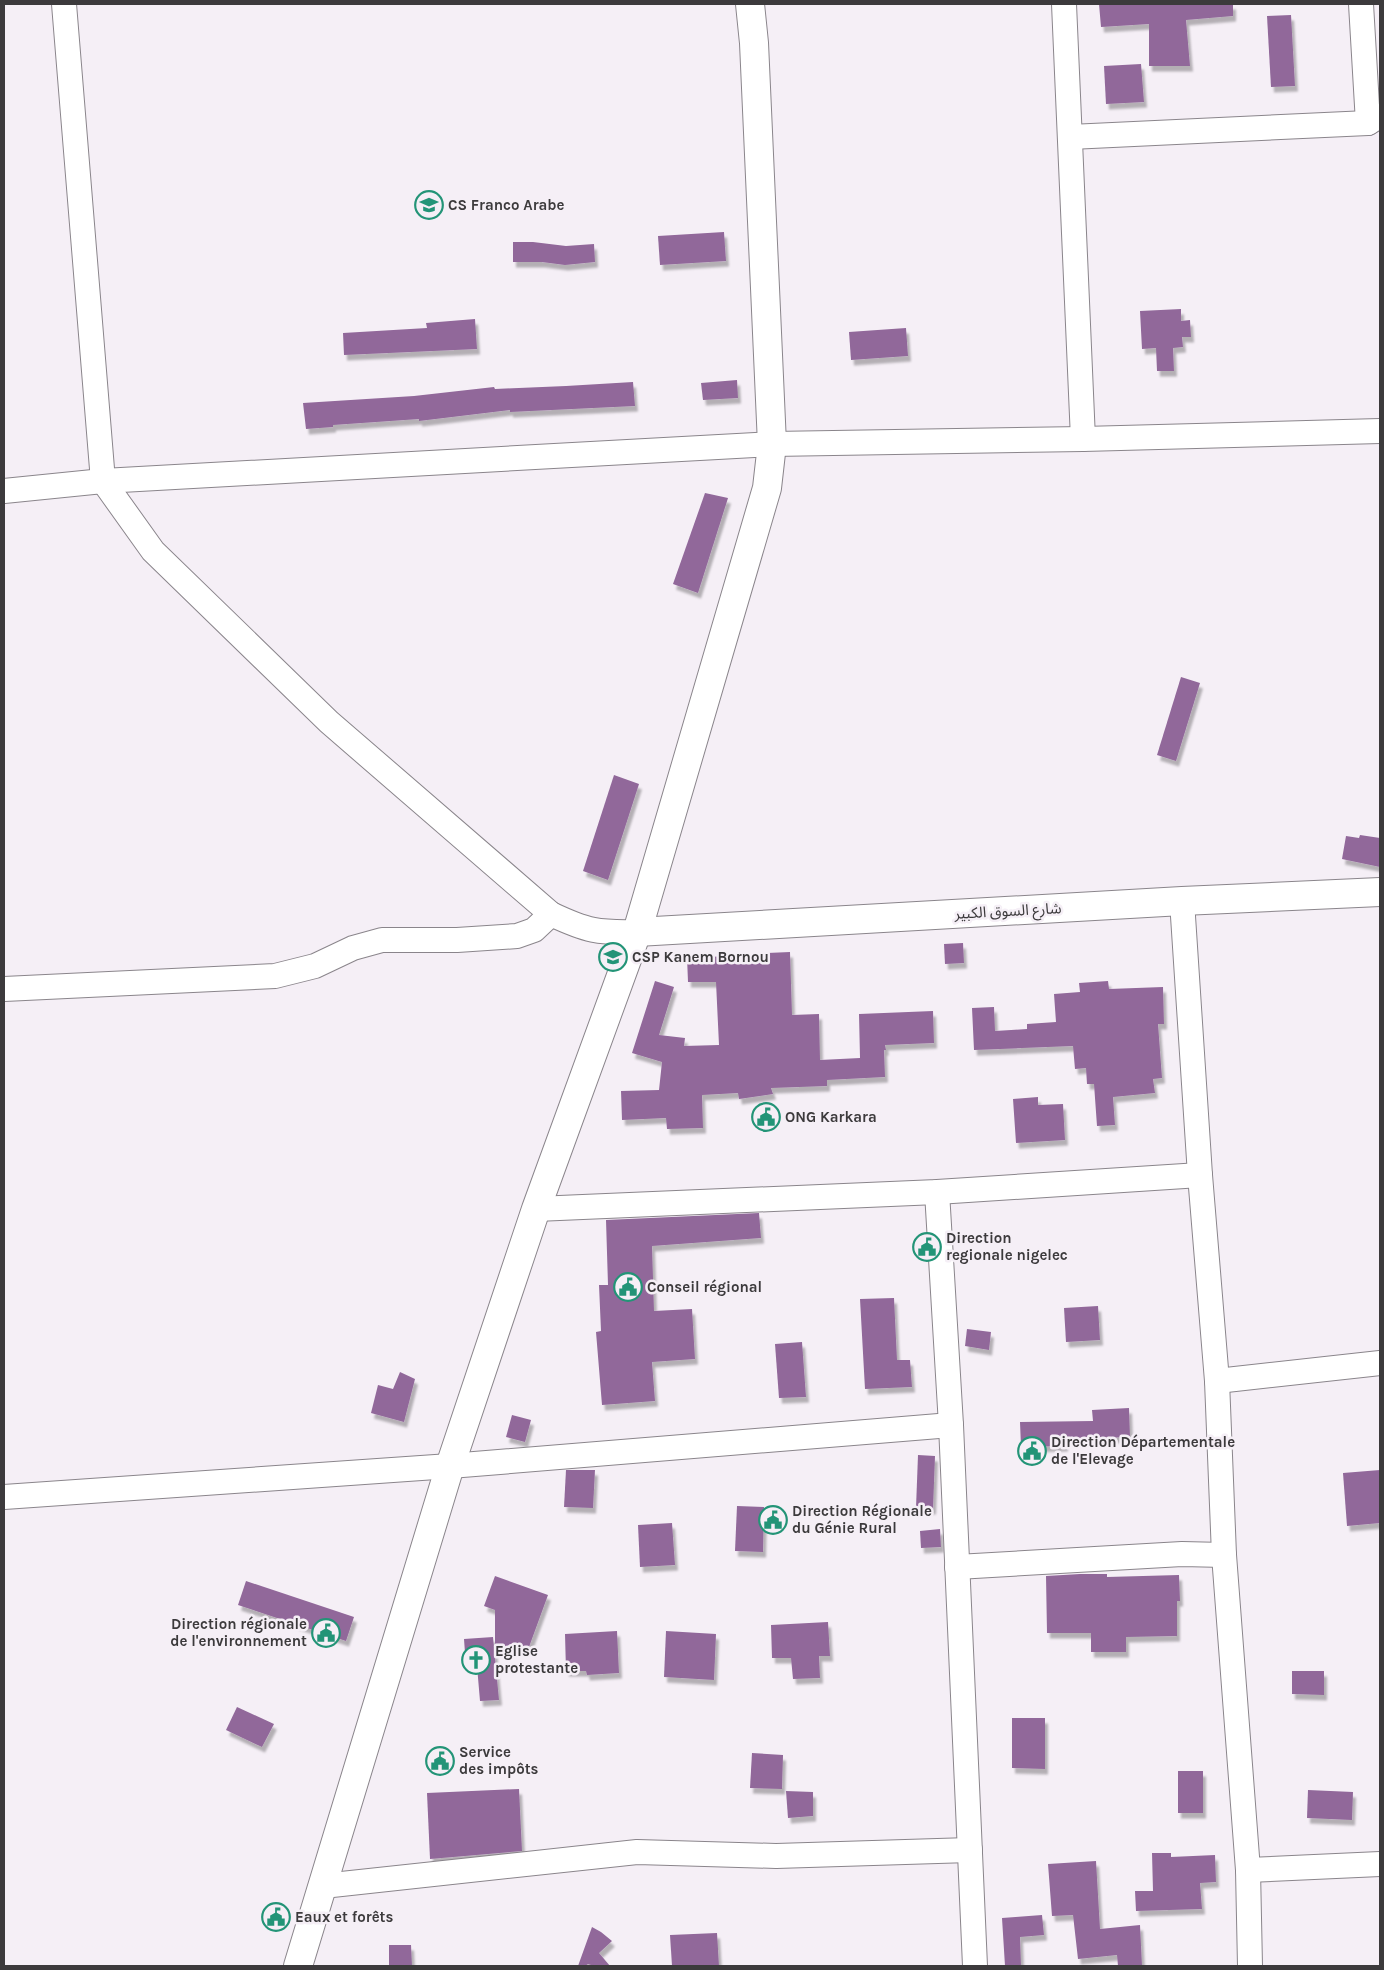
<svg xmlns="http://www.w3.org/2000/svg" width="1384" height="1970" font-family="Karla,'Noto Sans Arabic',sans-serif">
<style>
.building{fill:#91689a;filter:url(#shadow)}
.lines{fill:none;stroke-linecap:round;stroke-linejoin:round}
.minor-casing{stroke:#8a858b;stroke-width:26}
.tertiary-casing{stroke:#8a858b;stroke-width:30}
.minor{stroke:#fff;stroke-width:24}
.tertiary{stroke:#fff;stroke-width:28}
.labels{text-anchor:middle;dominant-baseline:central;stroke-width:5;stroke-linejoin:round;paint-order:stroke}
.poi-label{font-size:15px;font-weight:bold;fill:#3c3a3c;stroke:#f5eff6;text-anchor:start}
.street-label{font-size:15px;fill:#3c3a3c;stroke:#f5eff6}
</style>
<defs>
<filter id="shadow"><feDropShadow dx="3" dy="5.5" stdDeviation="1" flood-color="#0004"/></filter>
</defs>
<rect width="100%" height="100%" fill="#f5eff6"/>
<g class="building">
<path d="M 1099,4 L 1233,4 L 1233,16 L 1186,20 L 1190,66 L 1149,66 L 1149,24 L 1101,27 Z"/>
<path d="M 1291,15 L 1295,86 L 1271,87 L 1267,16 Z"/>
<path d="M 1141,64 L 1144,102 L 1106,104 L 1104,66 Z"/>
<path d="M 724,232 L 726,261 L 660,265 L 658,236 Z"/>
<path d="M 513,242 L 533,242 L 566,246 L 594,244 L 595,262 L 565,265 L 542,262 L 513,262 Z"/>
<path d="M 1181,309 L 1181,321 L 1190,320 L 1191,337 L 1182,337 L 1183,347 L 1173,348 L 1174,371 L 1157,371 L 1156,348 L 1142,349 L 1140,311 Z"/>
<path d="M 475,319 L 477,349 L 344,355 L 343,333 L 427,328 L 426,323 Z"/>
<path d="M 906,328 L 908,356 L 851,360 L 849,332 Z"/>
<path d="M 737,380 L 738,398 L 703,400 L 701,383 Z"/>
<path d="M 633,382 L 635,406 L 510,412 L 510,410 L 419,421 L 419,419 L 333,425 L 333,427 L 306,429 L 303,403 L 414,396 L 494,387 L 495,389 L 566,386 Z"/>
<path d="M 705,493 L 728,498 L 698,593 L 673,584 Z"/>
<path d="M 1181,677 L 1200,683 L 1176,761 L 1157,755 Z"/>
<path d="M 614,775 L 639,784 L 608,880 L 583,871 Z"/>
<path d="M 1360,835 L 1380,838 L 1380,867 L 1342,859 L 1346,836 L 1359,838 Z"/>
<path d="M 963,943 L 964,963 L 945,964 L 944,944 Z"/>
<path d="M 790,952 L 792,1015 L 819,1014 L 820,1060 L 860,1058 L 859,1014 L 933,1011 L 934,1043 L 885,1045 L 886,1050 L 884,1050 L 885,1077 L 827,1080 L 827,1086 L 771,1088 L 773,1094 L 739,1099 L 738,1093 L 702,1095 L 703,1128 L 667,1129 L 666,1118 L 622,1120 L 621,1091 L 659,1090 L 662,1062 L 632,1053 L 655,981 L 674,987 L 659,1035 L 685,1038 L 684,1046 L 719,1045 L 716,982 L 688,982 L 687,957 L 767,956 L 767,953 Z"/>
<path d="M 1108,981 L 1109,989 L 1163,987 L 1164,1024 L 1158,1024 L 1162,1078 L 1153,1079 L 1155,1093 L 1113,1097 L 1115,1125 L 1097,1126 L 1094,1084 L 1087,1084 L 1086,1068 L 1075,1069 L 1073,1046 L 974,1050 L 972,1008 L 994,1007 L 995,1031 L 1027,1029 L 1027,1024 L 1056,1022 L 1054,994 L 1080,992 L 1079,983 Z"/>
<path d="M 1038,1097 L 1038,1105 L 1063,1104 L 1065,1140 L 1016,1143 L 1013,1099 Z"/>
<path d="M 759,1213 L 761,1238 L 652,1246 L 654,1311 L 692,1309 L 695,1359 L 652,1362 L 655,1401 L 602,1405 L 596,1332 L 601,1331 L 599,1285 L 608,1285 L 606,1220 Z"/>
<path d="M 894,1298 L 897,1360 L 910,1360 L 912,1387 L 865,1389 L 860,1299 Z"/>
<path d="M 1098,1306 L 1100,1340 L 1066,1342 L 1064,1308 Z"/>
<path d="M 967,1329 L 991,1332 L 989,1350 L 965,1346 Z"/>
<path d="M 802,1342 L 806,1397 L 779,1398 L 775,1344 Z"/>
<path d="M 400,1372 L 415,1379 L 404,1422 L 371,1413 L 378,1385 L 393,1389 Z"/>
<path d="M 1129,1408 L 1130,1437 L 1065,1439 L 1065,1446 L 1021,1447 L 1020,1422 L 1093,1421 L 1092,1410 Z"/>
<path d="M 512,1415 L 531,1420 L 525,1442 L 506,1437 Z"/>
<path d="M 918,1455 L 935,1456 L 933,1509 L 916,1508 Z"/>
<path d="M 566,1470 L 595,1470 L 593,1508 L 564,1507 Z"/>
<path d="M 1380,1470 L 1380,1523 L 1347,1526 L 1343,1473 Z"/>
<path d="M 737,1506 L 764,1507 L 763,1552 L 735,1551 Z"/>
<path d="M 672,1523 L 675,1565 L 640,1567 L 638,1525 Z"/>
<path d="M 940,1529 L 941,1547 L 921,1548 L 920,1531 Z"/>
<path d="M 1080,1574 L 1107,1574 L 1107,1577 L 1179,1575 L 1180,1601 L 1177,1601 L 1177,1636 L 1126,1637 L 1126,1652 L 1091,1652 L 1091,1633 L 1047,1633 L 1046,1576 Z"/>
<path d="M 495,1576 L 548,1595 L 529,1647 L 495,1648 L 495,1610 L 484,1606 Z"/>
<path d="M 246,1581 L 354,1617 L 346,1641 L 238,1605 Z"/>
<path d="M 828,1622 L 830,1656 L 819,1656 L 820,1678 L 793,1679 L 791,1658 L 772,1658 L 771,1625 Z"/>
<path d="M 617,1631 L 619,1673 L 587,1675 L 586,1671 L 566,1671 L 565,1634 Z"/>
<path d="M 666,1631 L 716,1634 L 714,1680 L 664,1677 Z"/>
<path d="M 493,1637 L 499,1700 L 480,1701 L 477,1666 L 466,1667 L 464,1639 Z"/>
<path d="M 1292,1671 L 1324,1671 L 1324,1695 L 1292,1694 Z"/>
<path d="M 237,1707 L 274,1724 L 262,1747 L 226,1730 Z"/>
<path d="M 1012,1718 L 1045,1718 L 1045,1769 L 1012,1768 Z"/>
<path d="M 752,1753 L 783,1755 L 782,1789 L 750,1788 Z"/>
<rect x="1178" y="1771" width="25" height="42"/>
<path d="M 519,1789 L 522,1851 L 430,1859 L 427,1793 Z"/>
<path d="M 1308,1790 L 1353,1792 L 1352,1820 L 1307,1818 Z"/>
<path d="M 786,1791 L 813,1792 L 813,1816 L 788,1818 Z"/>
<path d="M 1152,1853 L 1171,1853 L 1171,1857 L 1215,1855 L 1216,1882 L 1200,1883 L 1202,1909 L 1136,1911 L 1135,1891 L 1153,1891 Z"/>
<path d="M 1096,1861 L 1100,1929 L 1140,1925 L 1142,1966 L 1118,1966 L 1117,1955 L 1078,1959 L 1073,1915 L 1052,1916 L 1048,1864 Z"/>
<path d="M 1042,1915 L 1044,1935 L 1020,1937 L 1021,1966 L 1005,1966 L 1002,1918 Z"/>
<path d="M 592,1927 L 601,1932 L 612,1941 L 599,1953 L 610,1966 L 594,1966 L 588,1964 L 585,1966 L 578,1966 Z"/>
<path d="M 717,1933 L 719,1966 L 672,1966 L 670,1935 Z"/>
<path d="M 389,1945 L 411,1945 L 412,1966 L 389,1966 Z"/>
</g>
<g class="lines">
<defs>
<g id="minor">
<path d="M 64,4 L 103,481 L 153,551 L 329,722 L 551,914 C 587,931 598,933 637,932"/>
<path d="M 1064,4 L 1083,439"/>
<path d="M 1361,4 L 1368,123"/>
<path d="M 1070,137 L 1368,123 L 1380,116"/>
<path d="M 4,491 L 103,481 L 772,444 L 1083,439 L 1380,431"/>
<path d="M 1182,901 L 1200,1175 L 1217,1381 L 1224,1555 L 1248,1870 L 1250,1966"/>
<path d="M 4,989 L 275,976 L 315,966 L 353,948 L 382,940 L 457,940 L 517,936 L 534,930 L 551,914"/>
<path d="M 937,1192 L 951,1425 L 975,1966"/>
<path d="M 536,1209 L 937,1192 L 1200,1175"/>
<path d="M 1217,1381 L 1380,1363"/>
<path d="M 4,1497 L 450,1466 L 951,1425"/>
<path d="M 957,1567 L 1182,1554 L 1224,1555"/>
<path d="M 1248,1870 L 1380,1864"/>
<path d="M 323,1886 L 637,1852 L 776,1856 L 970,1850"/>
</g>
<g id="tertiary">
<path d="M 637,932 L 1182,901 L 1380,892"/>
<path d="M 298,1966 L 450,1466 L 536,1209 L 637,932 L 767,488 L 772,444 L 754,43 L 750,4"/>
</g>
</defs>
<use href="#minor" class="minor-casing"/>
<use href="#tertiary" class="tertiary-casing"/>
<use href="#minor" class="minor"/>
<use href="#tertiary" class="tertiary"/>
</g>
<defs>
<symbol id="school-ring" viewBox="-11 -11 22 22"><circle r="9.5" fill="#f5eff6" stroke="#239477" stroke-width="1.5"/><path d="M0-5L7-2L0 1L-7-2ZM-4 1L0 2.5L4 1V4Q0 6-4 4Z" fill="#239477"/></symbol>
<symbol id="civic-ring" viewBox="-11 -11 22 22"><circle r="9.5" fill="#f5eff6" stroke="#239477" stroke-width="1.5"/><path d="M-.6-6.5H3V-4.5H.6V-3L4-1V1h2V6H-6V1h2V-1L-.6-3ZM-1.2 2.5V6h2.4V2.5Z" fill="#239477"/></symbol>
<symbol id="church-ring" viewBox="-11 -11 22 22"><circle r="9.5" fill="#f5eff6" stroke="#239477" stroke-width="1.5"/><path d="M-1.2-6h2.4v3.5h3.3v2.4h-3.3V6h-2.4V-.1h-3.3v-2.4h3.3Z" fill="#239477"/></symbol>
</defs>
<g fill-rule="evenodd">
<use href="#school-ring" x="413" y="189" width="32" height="32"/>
<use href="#school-ring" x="597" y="941" width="32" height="32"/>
<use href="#civic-ring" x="750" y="1101" width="32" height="32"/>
<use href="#civic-ring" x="911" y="1231" width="32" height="32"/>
<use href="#civic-ring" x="612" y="1271" width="32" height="32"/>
<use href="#civic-ring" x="1016" y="1435" width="32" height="32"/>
<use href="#civic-ring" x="757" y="1504" width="32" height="32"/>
<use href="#civic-ring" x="310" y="1617" width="32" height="32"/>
<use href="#church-ring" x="460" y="1644" width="32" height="32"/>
<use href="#civic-ring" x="424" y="1745" width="32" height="32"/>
<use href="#civic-ring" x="260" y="1901" width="32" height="32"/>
</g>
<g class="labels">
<g class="poi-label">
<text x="448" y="205">CS Franco Arabe</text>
<text x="632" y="957">CSP Kanem Bornou</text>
<text x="785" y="1117">ONG Karkara</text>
<text x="946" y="1238">Direction<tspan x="946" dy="17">regionale nigelec</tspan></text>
<text x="647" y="1287">Conseil régional</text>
<text x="1051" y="1442">Direction Départementale<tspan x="1051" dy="17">de l'Elevage</tspan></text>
<text x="792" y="1511">Direction Régionale<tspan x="792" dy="17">du Génie Rural</tspan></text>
<text x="307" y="1624" text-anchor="end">Direction régionale<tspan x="307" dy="17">de l'environnement</tspan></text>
<text x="495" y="1651">Eglise<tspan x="495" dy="17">protestante</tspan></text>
<text x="459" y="1752">Service<tspan x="459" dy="17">des impôts</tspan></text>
<text x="295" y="1917">Eaux et forêts</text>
</g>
<g class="street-label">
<text transform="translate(1008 911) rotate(-3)">شارع السوق الكبير</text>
</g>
</g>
<rect width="1384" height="1970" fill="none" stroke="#3c3a3c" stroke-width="10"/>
</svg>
